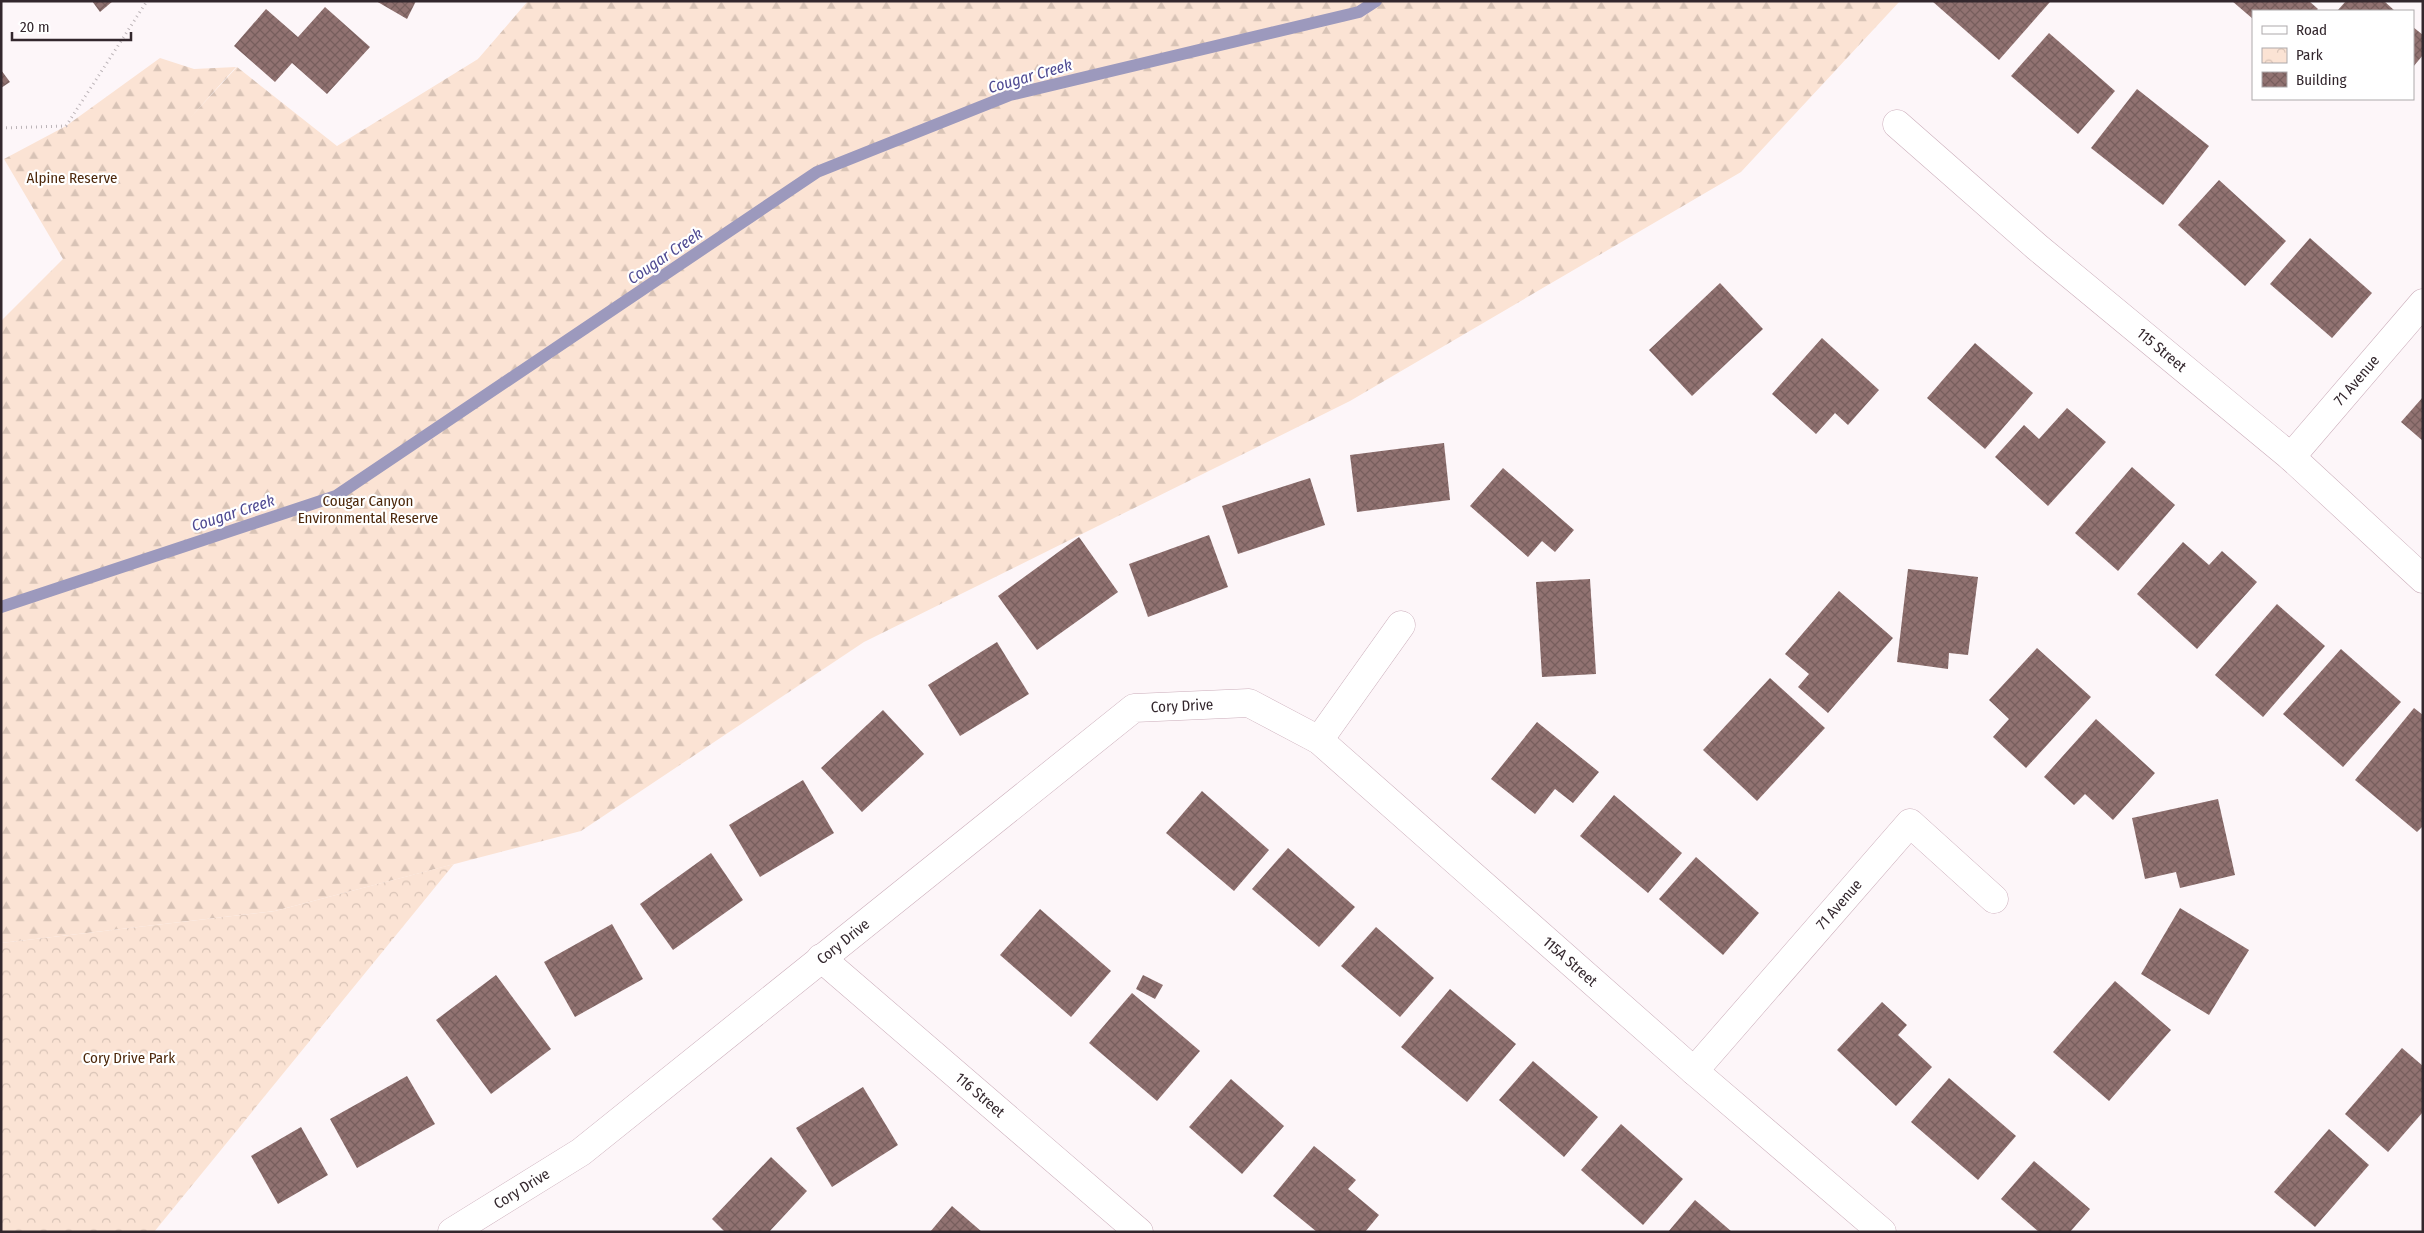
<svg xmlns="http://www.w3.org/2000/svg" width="2424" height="1233" font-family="'Fira Sans Condensed',sans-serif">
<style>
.forest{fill:url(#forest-firs)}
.park{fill:url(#park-crowns)}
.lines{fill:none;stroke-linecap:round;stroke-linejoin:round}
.stream{stroke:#9c99bd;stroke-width:12}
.building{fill:url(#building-cross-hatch)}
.street-casing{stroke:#cbadba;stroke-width:29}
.path{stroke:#bcb4b8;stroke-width:3;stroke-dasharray:1 4;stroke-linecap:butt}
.street{stroke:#fff;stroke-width:28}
.labels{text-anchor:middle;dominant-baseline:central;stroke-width:4.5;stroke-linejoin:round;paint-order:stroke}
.park-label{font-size:15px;fill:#4d280b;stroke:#fff}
.street-label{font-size:15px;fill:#33272d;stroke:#fff}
.water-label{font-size:16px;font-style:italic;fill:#4f4a92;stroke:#fff}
</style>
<defs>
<pattern id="forest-firs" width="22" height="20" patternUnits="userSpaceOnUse" patternTransform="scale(1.25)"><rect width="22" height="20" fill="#fbe3d4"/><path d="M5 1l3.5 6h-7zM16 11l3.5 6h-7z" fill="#d8c3b6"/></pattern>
<pattern id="park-crowns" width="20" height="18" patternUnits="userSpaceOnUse" patternTransform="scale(1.25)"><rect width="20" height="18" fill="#fbe3d4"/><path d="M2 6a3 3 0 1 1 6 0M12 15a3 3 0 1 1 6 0" fill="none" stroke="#d8c3b6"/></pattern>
<pattern id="building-cross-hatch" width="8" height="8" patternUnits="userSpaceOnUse" patternTransform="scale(1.25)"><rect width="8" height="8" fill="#917271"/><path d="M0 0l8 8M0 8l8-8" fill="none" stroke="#775e5d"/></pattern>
</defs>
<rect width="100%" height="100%" fill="#fdf6f9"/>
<path class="forest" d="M 528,1 L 1900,1 L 1741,172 L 1350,401 L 864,642 L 581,831 L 275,911 L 1,943 L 1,321 L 63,259 L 4,159 L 66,126 L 160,58 L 194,69 L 236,67 L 190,118 L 237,67 L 337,146 L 478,59 Z"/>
<path class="park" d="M 454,864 L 154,1232 L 1,1232 L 1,943 L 275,911 Z"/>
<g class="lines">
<path class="stream" d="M 1,607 L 336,496 L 817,172 L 1010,95 L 1359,12 L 1376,1"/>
</g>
<g class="building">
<path d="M 92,1 L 113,1 L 100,12 Z"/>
<path d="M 376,1 L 416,1 L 407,19 Z"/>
<path d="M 1932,1 L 2049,1 L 2050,2 L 1999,60 Z"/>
<path d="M 2232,1 L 2309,1 L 2318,9 L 2316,11 L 2253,11 L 2253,19 Z"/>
<path d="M 2346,1 L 2384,1 L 2395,11 L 2337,11 Z"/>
<path d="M 325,7 L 370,47 L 327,94 L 292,63 L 275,82 L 234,46 L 266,9 L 298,37 Z"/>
<path d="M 2413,27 L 2423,35 L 2423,55 L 2413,67 Z"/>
<path d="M 2049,33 L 2115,91 L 2078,134 L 2011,76 Z"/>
<path d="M 1,70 L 10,82 L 1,88 Z"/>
<path d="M 2137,89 L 2209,146 L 2163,205 L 2091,148 Z"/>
<path d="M 2219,180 L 2286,241 L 2245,286 L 2178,225 Z"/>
<path d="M 2310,238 L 2372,293 L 2332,338 L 2270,284 Z"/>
<path d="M 1720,283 L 1763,329 L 1692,396 L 1649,350 Z"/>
<path d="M 1822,338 L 1879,390 L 1848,425 L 1835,413 L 1816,434 L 1772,394 Z"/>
<path d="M 1975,343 L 2033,393 L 1985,449 L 1927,398 Z"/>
<path d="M 2423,397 L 2423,441 L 2401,422 Z"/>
<path d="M 2067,408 L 2106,442 L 2048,506 L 1995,457 L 2024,425 L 2039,439 Z"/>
<path d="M 1444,443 L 1450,500 L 1357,512 L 1350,455 Z"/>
<path d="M 2132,467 L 2175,505 L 2118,571 L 2075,533 Z"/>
<path d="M 1503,468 L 1574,530 L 1555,552 L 1542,541 L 1528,557 L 1470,506 Z"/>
<path d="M 1310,478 L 1325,525 L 1238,554 L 1222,506 Z"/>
<path d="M 1209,535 L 1228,587 L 1148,617 L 1129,564 Z"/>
<path d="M 1079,537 L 1118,592 L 1037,650 L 998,596 Z"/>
<path d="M 2183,542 L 2209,565 L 2222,551 L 2257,582 L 2197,649 L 2137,594 Z"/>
<path d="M 1908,569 L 1978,577 L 1968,655 L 1949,653 L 1948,669 L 1897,662 Z"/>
<path d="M 1590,579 L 1596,674 L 1542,677 L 1536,582 Z"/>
<path d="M 1839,591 L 1893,638 L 1828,713 L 1798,687 L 1809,674 L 1785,654 Z"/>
<path d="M 2277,604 L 2325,646 L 2263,717 L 2215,675 Z"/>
<path d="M 997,642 L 1029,694 L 960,736 L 928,685 Z"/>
<path d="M 2037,648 L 2091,697 L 2026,768 L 1993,737 L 2009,719 L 1989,700 Z"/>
<path d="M 2341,649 L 2401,702 L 2343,767 L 2283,714 Z"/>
<path d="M 1770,678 L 1825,728 L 1757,801 L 1703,750 Z"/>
<path d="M 2414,708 L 2423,715 L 2423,826 L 2417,832 L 2355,780 Z"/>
<path d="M 883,710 L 924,754 L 862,812 L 821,768 Z"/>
<path d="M 2096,719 L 2155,773 L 2113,820 L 2085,794 L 2074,805 L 2044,777 Z"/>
<path d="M 1537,722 L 1599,772 L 1573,803 L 1555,789 L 1535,814 L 1491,779 Z"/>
<path d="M 803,780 L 834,833 L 760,877 L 729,825 Z"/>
<path d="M 1202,791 L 1269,850 L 1234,891 L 1166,833 Z"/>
<path d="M 1614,795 L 1682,853 L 1648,893 L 1580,836 Z"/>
<path d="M 2218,799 L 2235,875 L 2180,888 L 2176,872 L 2145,879 L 2132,818 Z"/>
<path d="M 1288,848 L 1355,907 L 1319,947 L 1252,889 Z"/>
<path d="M 711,853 L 743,900 L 673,950 L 640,904 Z"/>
<path d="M 1696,857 L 1759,913 L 1723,955 L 1659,899 Z"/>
<path d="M 2180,908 L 2249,950 L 2209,1015 L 2141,974 Z"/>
<path d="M 1040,909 L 1111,971 L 1071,1017 L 1000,955 Z"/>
<path d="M 612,924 L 643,979 L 575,1017 L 544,962 Z"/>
<path d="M 1376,927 L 1434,978 L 1400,1017 L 1341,966 Z"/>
<path d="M 496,975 L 551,1049 L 491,1094 L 436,1020 Z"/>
<path d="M 1143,975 L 1163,985 L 1155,999 L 1136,989 Z"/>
<path d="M 2115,981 L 2171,1030 L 2109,1101 L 2053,1052 Z"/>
<path d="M 1450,989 L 1516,1044 L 1467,1102 L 1401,1047 Z"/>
<path d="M 1132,993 L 1200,1051 L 1157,1101 L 1089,1043 Z"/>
<path d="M 1882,1002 L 1907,1025 L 1898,1035 L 1932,1067 L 1896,1106 L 1837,1050 Z"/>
<path d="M 2402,1048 L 2423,1066 L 2423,1112 L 2388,1152 L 2345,1114 Z"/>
<path d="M 1533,1061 L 1598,1117 L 1564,1157 L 1499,1100 Z"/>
<path d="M 407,1076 L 435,1124 L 357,1168 L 330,1119 Z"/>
<path d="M 1949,1078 L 2016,1136 L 1978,1180 L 1911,1122 Z"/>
<path d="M 1231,1079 L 1284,1126 L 1242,1174 L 1189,1127 Z"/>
<path d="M 863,1087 L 898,1145 L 832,1187 L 796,1128 Z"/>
<path d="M 1621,1124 L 1683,1179 L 1643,1225 L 1581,1170 Z"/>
<path d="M 301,1127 L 328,1175 L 278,1204 L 251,1156 Z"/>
<path d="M 2329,1129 L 2369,1165 L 2315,1227 L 2274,1192 Z"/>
<path d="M 1314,1146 L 1356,1180 L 1348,1189 L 1379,1215 L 1365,1232 L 1317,1232 L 1273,1196 Z"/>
<path d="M 771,1157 L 807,1191 L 769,1232 L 725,1232 L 712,1219 Z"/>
<path d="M 2034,1161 L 2090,1209 L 2070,1232 L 2039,1232 L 2001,1199 Z"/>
<path d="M 1695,1200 L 1732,1232 L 1668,1232 Z"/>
<path d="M 952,1206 L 982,1232 L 930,1232 Z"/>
</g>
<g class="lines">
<defs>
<g id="street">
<path id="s1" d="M 1897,124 L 2037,247 L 2291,457 L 2423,579"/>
<path id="s2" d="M 2291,457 L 2423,303"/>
<path d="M 1319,740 L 1401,625"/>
<path id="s3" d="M 821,958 L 1139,1232"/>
<path id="s4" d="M 1694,1071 L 1910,823 L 1994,899"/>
<path id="s5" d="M 452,1232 L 581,1152 L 1134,708 L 1249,703 L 1319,740 L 1694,1071 L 1882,1232"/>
</g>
</defs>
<use href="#street" class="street-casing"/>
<path class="path" d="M 1,128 L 66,126 L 147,1"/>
<use href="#street" class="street"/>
</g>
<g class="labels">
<g class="park-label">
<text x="72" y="178">Alpine Reserve</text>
<text x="368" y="501">Cougar Canyon<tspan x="368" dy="17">Environmental Reserve</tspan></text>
<text x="129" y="1058">Cory Drive Park</text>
</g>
<g class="street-label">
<text stroke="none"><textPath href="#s1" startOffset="348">115 Street</textPath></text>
<text stroke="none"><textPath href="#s2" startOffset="101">71 Avenue</textPath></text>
<text stroke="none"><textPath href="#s5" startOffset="909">Cory Drive</textPath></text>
<text stroke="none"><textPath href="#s4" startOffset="221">71 Avenue</textPath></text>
<text stroke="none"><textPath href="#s5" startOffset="488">Cory Drive</textPath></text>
<text stroke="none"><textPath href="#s5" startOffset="1390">115A Street</textPath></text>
<text stroke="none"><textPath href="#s3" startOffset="210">116 Street</textPath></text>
<text stroke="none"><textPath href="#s5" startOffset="82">Cory Drive</textPath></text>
</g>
<g class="water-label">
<text transform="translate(1030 76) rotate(-16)">Cougar Creek</text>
<text transform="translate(665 256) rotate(-34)">Cougar Creek</text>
<text transform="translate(233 513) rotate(-18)">Cougar Creek</text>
</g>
</g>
<rect width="2424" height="1233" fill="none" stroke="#33272d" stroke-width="5"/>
<rect x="2252" y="10" width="162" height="90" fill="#ffffff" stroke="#ada9ab"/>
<rect x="2262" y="26" width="25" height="8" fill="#ffffff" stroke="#ada9ab"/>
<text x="2296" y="35" font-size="15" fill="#33272d">Road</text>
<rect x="2262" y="48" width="25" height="15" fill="url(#park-crowns)" stroke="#ada9ab"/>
<text x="2296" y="60" font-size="15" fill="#33272d">Park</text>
<rect x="2262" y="72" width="25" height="15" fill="url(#building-cross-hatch)" stroke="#ada9ab"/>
<text x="2296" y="85" font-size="15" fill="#33272d">Building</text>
<path d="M12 32v8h119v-8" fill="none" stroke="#33272d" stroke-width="2.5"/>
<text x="20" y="32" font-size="15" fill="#33272d" stroke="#ffffff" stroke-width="4" paint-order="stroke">20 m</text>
</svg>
